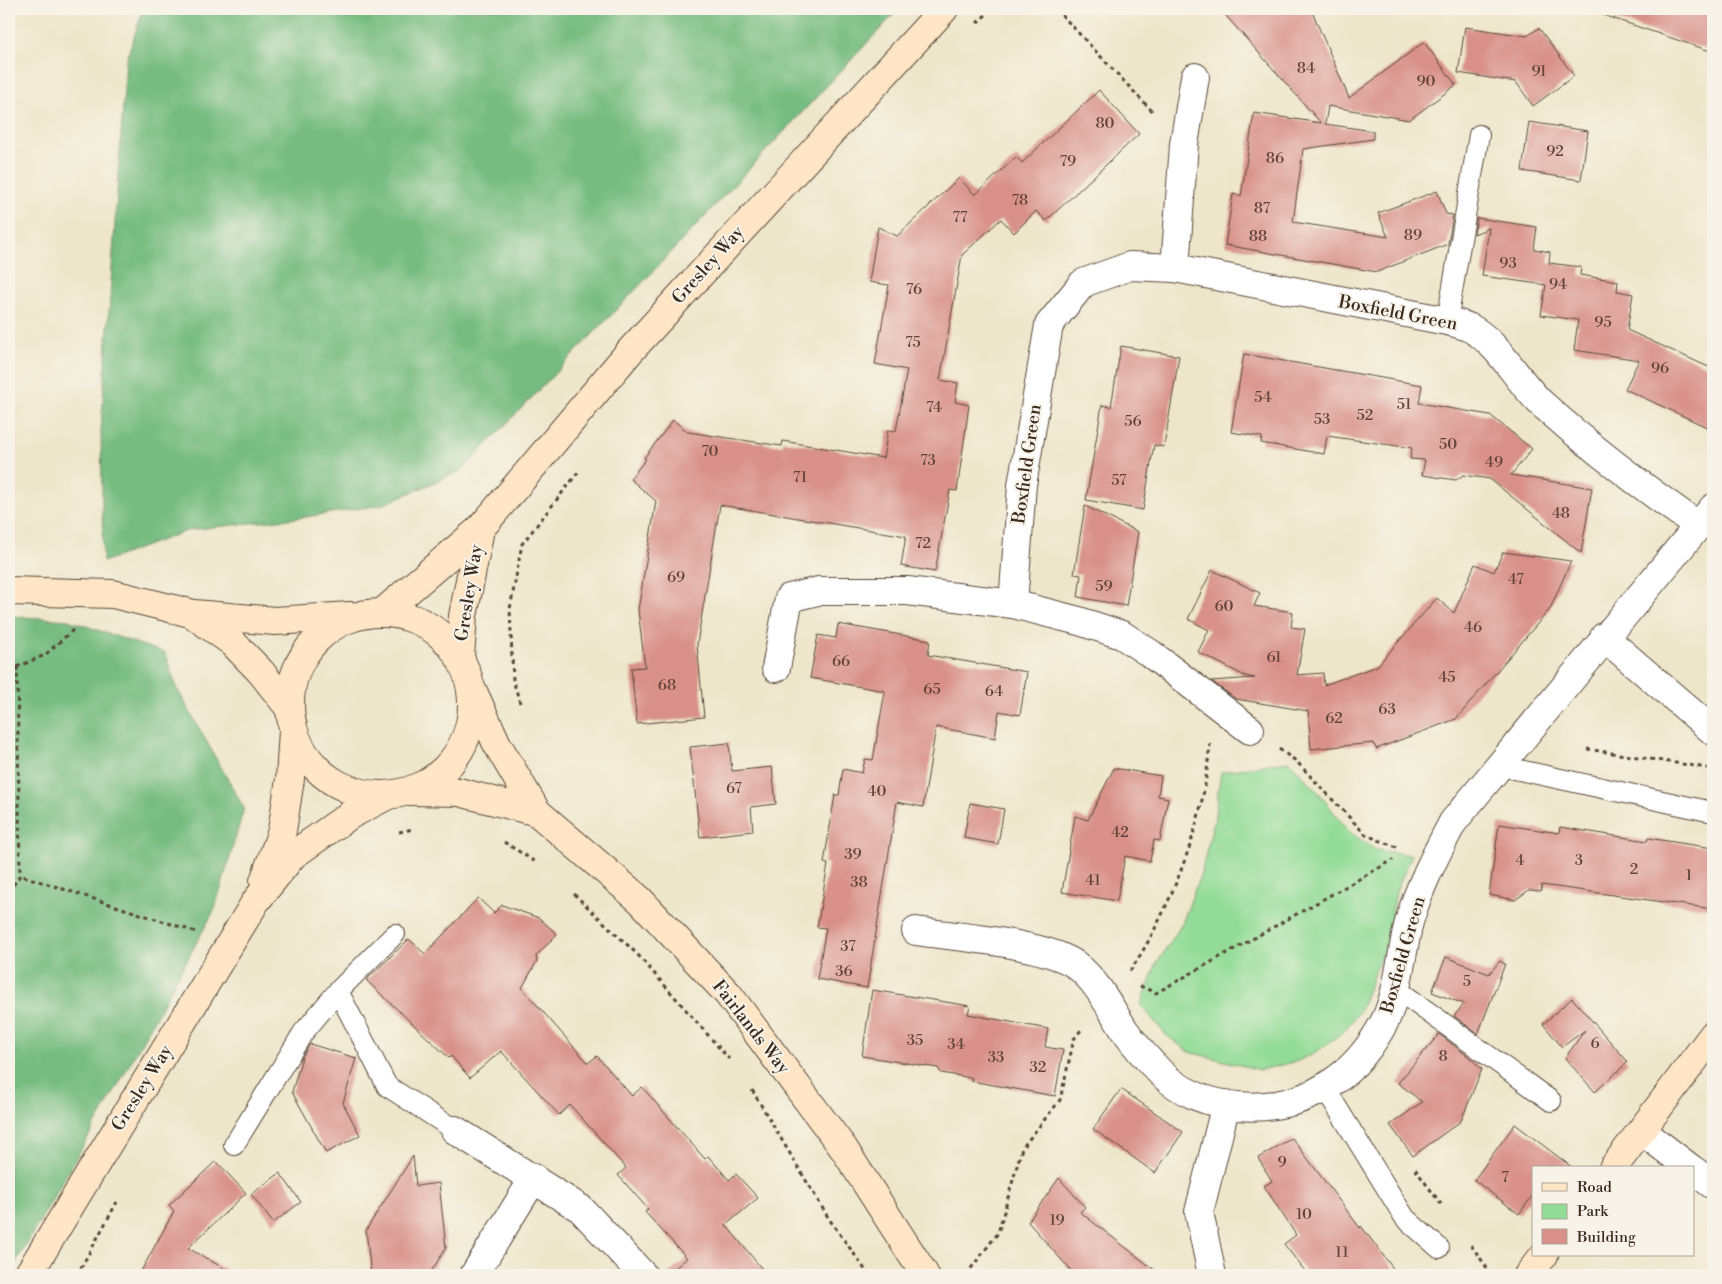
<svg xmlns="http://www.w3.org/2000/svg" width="1722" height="1284" font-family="'Libre Bodoni',serif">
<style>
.green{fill:#93dc97;stroke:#67835a}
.forest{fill:#76bc80;stroke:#58734f}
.building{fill:#d89089}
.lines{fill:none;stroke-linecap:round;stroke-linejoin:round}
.lane-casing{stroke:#564638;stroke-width:22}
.street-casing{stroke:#564638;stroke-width:30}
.secondary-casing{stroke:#564638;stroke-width:30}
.path{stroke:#564638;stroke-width:3;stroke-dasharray:4 4;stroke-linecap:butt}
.lane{stroke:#fff;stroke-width:20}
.street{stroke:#fff;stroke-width:28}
.secondary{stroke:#fde5c5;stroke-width:28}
.labels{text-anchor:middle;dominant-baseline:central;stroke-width:4;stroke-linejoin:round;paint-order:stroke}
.number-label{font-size:15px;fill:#624439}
.street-label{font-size:18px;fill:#3b2a1e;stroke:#f7f3e8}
</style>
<rect width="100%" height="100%" fill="#f7f3e8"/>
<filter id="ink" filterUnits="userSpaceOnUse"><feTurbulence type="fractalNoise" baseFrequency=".02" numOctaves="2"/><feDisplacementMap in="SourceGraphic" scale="10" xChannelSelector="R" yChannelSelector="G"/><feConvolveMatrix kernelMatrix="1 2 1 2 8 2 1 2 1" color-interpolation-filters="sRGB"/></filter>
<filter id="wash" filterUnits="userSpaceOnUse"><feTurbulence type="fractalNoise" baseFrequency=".0096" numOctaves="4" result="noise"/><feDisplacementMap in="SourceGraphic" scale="20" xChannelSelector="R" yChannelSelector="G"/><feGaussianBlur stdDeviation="1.12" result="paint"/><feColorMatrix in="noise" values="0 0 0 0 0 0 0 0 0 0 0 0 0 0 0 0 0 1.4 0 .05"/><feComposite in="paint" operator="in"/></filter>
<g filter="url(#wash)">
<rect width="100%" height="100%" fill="#eee6cb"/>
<path class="green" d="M 1289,761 L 1319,793 L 1348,831 L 1376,850 L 1412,855 L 1396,891 L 1387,941 L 1359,1012 L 1344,1031 L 1319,1050 L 1298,1061 L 1260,1070 L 1189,1052 L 1165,1034 L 1141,1005 L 1156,965 L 1182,924 L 1201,873 L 1214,821 L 1221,772 Z"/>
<g class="forest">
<path d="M 143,9 L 899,9 L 644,281 L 462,470 L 382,505 L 305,517 L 189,530 L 103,562 L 101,430 L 126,61 Z"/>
<path d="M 9,616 L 68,620 L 165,653 L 177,689 L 244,808 L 215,909 L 116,1089 L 9,1274 Z"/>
</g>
<g id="blocks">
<g class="building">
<path d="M 1220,9 L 1311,9 L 1349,98 L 1424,42 L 1456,85 L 1409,120 L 1328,106 L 1325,124 L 1373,131 L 1373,139 L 1303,149 L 1293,222 L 1388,237 L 1378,213 L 1437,191 L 1446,214 L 1453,215 L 1448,244 L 1377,272 L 1225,245 L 1233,194 L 1241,196 L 1254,113 L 1321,123 Z"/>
<path d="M 1604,9 L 1713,9 L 1713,52 L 1603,15 Z"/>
<path d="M 1465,27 L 1527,36 L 1539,28 L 1574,76 L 1533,106 L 1516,82 L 1458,73 Z"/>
<path d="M 1099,90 L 1139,134 L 1046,221 L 1036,211 L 1014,233 L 1001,219 L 962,255 L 940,380 L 958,383 L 955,402 L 969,405 L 957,491 L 950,490 L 935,572 L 901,566 L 906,536 L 720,505 L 697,644 L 704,717 L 637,724 L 631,668 L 645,667 L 638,610 L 656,501 L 630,479 L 646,459 L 644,458 L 673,420 L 688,432 L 782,446 L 783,441 L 883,458 L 888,430 L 896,431 L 907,370 L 875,364 L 889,285 L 869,282 L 878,227 L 897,236 L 959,178 L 975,195 L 1016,157 L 1022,163 Z"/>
<path d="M 1529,122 L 1588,131 L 1581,180 L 1522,171 Z"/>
<path d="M 1477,218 L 1537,227 L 1534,249 L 1550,252 L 1549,263 L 1581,267 L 1580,275 L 1618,281 L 1617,291 L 1633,294 L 1627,330 L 1713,369 L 1713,430 L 1625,389 L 1639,360 L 1574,350 L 1578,320 L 1541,315 L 1546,285 L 1482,276 L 1489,228 L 1474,234 Z"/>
<path d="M 1121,346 L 1179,356 L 1164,447 L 1154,445 L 1143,510 L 1086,500 L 1102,405 L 1111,407 Z"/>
<path d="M 1244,354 L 1422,385 L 1419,403 L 1490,415 L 1532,449 L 1511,475 L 1592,488 L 1581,553 L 1490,479 L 1463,475 L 1456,480 L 1422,475 L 1425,460 L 1410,459 L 1412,448 L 1327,436 L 1324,454 L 1261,443 L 1262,437 L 1231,432 Z"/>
<path d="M 1085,506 L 1138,532 L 1126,606 L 1078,597 L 1081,575 L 1074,574 Z"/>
<path d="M 1503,552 L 1571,561 L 1550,609 L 1456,719 L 1376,749 L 1374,743 L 1311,749 L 1308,711 L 1236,699 L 1211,681 L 1255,678 L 1245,676 L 1198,652 L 1209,630 L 1188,619 L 1212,570 L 1260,593 L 1254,606 L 1293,612 L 1291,627 L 1305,629 L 1297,675 L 1323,673 L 1324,685 L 1377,666 L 1437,598 L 1454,613 L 1475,564 L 1494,572 Z"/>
<path d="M 838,624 L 930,640 L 928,655 L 1027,672 L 1020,715 L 999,711 L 995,738 L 936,727 L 923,807 L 897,802 L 867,988 L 817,979 L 826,928 L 817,927 L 828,864 L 824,863 L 835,795 L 839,795 L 843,769 L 862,773 L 865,759 L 873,760 L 885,691 L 810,678 L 818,635 L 836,638 Z"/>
<path d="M 729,743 L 732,771 L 772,767 L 776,804 L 751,807 L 753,831 L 700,837 L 690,747 Z"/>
<path d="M 1114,768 L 1161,776 L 1158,796 L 1168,798 L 1160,841 L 1154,840 L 1150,861 L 1125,856 L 1117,901 L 1062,892 L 1075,816 L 1088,820 Z"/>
<path d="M 970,803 L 1004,809 L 998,844 L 964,838 Z"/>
<path d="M 1499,824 L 1559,833 L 1560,827 L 1647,841 L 1648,838 L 1713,848 L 1713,909 L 1542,885 L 1541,891 L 1529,890 L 1515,900 L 1489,895 Z"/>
<path d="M 478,898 L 494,913 L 502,905 L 539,918 L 557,934 L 536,956 L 537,961 L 522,988 L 588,1063 L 597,1056 L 632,1096 L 642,1087 L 705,1159 L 708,1156 L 729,1180 L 736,1174 L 758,1198 L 726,1225 L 767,1275 L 667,1275 L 687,1258 L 645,1212 L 648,1209 L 618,1175 L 626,1168 L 570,1105 L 559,1115 L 501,1051 L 470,1078 L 451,1056 L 449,1058 L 366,980 L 409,939 L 425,954 Z"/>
<path d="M 1446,957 L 1489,974 L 1500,961 L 1505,964 L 1478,1034 L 1454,1016 L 1464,1004 L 1432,992 Z"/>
<path d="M 872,990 L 970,1006 L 968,1014 L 1048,1029 L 1045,1047 L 1063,1050 L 1055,1096 L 971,1081 L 972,1078 L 941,1073 L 938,1068 L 862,1056 Z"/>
<path d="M 1572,998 L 1628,1062 L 1595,1092 L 1565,1058 L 1585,1030 L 1562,1047 L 1543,1024 Z"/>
<path d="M 1439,1034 L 1469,1057 L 1482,1069 L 1461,1121 L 1413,1156 L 1390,1125 L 1422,1102 L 1398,1083 Z"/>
<path d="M 310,1044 L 356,1058 L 343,1103 L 360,1135 L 326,1153 L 292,1092 L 302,1057 Z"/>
<path d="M 1121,1089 L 1183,1132 L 1155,1173 L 1093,1129 Z"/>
<path d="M 1515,1124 L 1573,1168 L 1533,1168 L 1533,1195 L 1519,1214 L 1474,1180 Z"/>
<path d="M 1292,1138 L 1360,1228 L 1361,1226 L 1398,1275 L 1308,1275 L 1284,1244 L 1296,1235 L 1264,1186 L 1272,1181 L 1258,1158 Z"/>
<path d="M 413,1156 L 416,1186 L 439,1183 L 446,1248 L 429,1275 L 371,1275 L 366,1230 Z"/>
<path d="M 216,1161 L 246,1193 L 188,1248 L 236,1275 L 139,1275 L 174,1211 L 169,1205 Z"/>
<path d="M 280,1173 L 301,1202 L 273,1223 L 251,1194 Z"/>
<path d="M 1059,1178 L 1085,1207 L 1080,1212 L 1161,1275 L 1075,1275 L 1028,1222 Z"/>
</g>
</g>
</g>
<g filter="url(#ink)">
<use href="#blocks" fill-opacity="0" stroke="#564638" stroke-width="1"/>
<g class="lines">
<defs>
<g id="lane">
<path d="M 1447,321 L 1479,135"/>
<path d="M 1501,766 L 1708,811"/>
<path d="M 1395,988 L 1551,1101"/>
<path d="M 338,991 L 387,1086 L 455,1130"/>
<path d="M 1325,1088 L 1405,1218 L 1439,1248"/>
<path d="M 234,1145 L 303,1033 L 338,991 L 395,934"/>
</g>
<g id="street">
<path d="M 1175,268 L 1184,144 L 1195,77"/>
<path d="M 1013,604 L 1022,485 L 1049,325 L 1083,283 L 1130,266 L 1175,268 L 1447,321 C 1455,323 1465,325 1472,329 C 1501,346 1517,381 1542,404 C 1591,448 1645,489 1699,526"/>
<path d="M 1604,637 L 1713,731"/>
<path d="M 776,668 L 789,598 L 818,591 L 907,591 L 1013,604 L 1079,621 L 1122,635 L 1151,654 L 1250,730"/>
<path d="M 916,931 C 955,937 1046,943 1076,965 C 1098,982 1110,1008 1125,1031 C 1135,1045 1148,1060 1161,1073 C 1201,1113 1278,1117 1325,1087 C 1349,1073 1368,1051 1381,1028 C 1398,1000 1401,954 1409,922 C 1419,887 1436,854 1453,822 L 1713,508"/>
<path d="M 455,1130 L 581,1209 L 643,1275"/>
<path d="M 1642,1131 L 1690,1168"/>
<path d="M 1693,1170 L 1713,1185"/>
<path d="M 474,1275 L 534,1178"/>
<path d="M 1212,1275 L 1199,1212 L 1226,1104"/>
</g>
<g id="secondary">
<path d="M 9,591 L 113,594 L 194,614 L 275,621 L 350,616"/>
<path d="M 382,613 L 480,529 L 631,350 L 944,9"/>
<circle cx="381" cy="704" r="91"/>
<path d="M 194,615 L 232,642 L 261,672 L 290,709"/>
<path d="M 460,657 L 463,616 L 480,529"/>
<path d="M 471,687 L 497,744 L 537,812 L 640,900 L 728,994 L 844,1149 L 925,1275"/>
<path d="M 411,791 L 459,792 L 537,812"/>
<path d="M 264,881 L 282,831 L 290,779 L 293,730"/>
<path d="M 1613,1168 L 1713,1035"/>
<path d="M 28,1275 L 256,901 L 293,855 L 350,815 L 386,796"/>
<path d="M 1528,1275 L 1544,1255"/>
</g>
</defs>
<use href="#lane" class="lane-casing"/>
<use href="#street" class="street-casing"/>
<use href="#secondary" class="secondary-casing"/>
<g class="path">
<path d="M 1056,9 L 1152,111"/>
<path d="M 977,23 L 992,9"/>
<path d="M 17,667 L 45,655 L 74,629"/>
<path d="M 9,669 L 17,667 L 20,875"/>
<path d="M 520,703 L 513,680 L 510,609 L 522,544 L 580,470"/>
<path d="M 1279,749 L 1296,761 L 1366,835 L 1399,848"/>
<path d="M 1587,749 L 1707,768"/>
<path d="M 399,832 L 413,829"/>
<path d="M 504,842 L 537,863"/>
<path d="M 9,892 L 20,875 L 196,932"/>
<path d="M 574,894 L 638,955 L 729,1059"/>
<path d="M 1130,971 C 1160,928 1192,852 1202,800 C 1206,782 1208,762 1210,744"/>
<path d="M 1140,986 L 1156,993 L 1393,860"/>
<path d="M 752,1090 L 829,1219 L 869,1275"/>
<path d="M 1415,1169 L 1441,1204"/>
<path d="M 1471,1245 L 1492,1275"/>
<path d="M 77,1275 L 117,1202"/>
<path d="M 966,1275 L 998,1233 L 1022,1148 L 1060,1100 L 1074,1039 L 1081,1030"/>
</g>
<use href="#lane" class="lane"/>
<use href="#street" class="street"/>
<use href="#secondary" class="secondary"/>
</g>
</g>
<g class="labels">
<g class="number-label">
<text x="1306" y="68">84</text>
<text x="1539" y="71">91</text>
<text x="1426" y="81">90</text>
<text x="1105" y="123">80</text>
<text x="1555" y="151">92</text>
<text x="1275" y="158">86</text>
<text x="1068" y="161">79</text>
<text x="1020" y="200">78</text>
<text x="1262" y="208">87</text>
<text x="960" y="217">77</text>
<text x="1413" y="235">89</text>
<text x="1258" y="236">88</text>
<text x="1508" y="263">93</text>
<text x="1558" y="284">94</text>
<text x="914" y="289">76</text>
<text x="1603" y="322">95</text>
<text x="913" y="342">75</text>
<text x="1660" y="368">96</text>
<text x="1263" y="397">54</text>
<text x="1404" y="404">51</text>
<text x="934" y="407">74</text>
<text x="1365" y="415">52</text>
<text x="1322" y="419">53</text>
<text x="1133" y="421">56</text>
<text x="1448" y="444">50</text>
<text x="710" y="451">70</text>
<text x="928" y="460">73</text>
<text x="1494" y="462">49</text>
<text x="800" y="477">71</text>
<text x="1119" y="480">57</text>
<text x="1561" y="513">48</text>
<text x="923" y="543">72</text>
<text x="676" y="577">69</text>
<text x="1516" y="579">47</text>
<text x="1104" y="586">59</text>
<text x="1224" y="606">60</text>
<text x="1473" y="627">46</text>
<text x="1274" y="657">61</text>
<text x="841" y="661">66</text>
<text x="1447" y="677">45</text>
<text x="667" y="685">68</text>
<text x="932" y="689">65</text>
<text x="994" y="691">64</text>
<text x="1387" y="709">63</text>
<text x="1334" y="718">62</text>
<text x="734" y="788">67</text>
<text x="877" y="791">40</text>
<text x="1120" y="832">42</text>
<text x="853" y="854">39</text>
<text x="1520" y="860">4</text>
<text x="1579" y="860">3</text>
<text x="1634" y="869">2</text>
<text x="1689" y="875">1</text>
<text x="1093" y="880">41</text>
<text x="859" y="882">38</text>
<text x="848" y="946">37</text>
<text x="844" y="971">36</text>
<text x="1467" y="981">5</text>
<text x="915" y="1040">35</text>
<text x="1595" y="1043">6</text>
<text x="956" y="1044">34</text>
<text x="1443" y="1056">8</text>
<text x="996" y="1057">33</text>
<text x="1038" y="1067">32</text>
<text x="1282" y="1162">9</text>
<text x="1505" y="1177">7</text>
<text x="1304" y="1214">10</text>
<text x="1057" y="1220">19</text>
<text x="1342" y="1252">11</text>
</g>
<g class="street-label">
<text transform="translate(708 265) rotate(-48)">Gresley Way</text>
<text transform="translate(1398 313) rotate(11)">Boxfield Green</text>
<text transform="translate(1027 464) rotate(-82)">Boxfield Green</text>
<text transform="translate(469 593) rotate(-81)">Gresley Way</text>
<text transform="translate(1403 955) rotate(-74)">Boxfield Green</text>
<text transform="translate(751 1027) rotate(52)">Fairlands Way</text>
<text transform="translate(142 1088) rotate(-58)">Gresley Way</text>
</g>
</g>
<rect width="1722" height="1284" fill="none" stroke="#f7f3e8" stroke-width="30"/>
<rect x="1532" y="1166" width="162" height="90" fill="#f7f3e8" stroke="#aca397"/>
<rect x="1542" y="1183" width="25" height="8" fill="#fde5c5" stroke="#aca397"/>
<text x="1577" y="1192" font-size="15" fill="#3b2a1e">Road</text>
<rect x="1542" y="1204" width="25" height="15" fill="#93dc97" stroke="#aca397"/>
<text x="1577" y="1216" font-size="15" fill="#3b2a1e">Park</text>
<rect x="1542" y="1229" width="25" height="15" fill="#d89089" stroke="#aca397"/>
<text x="1577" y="1242" font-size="15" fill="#3b2a1e">Building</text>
</svg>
